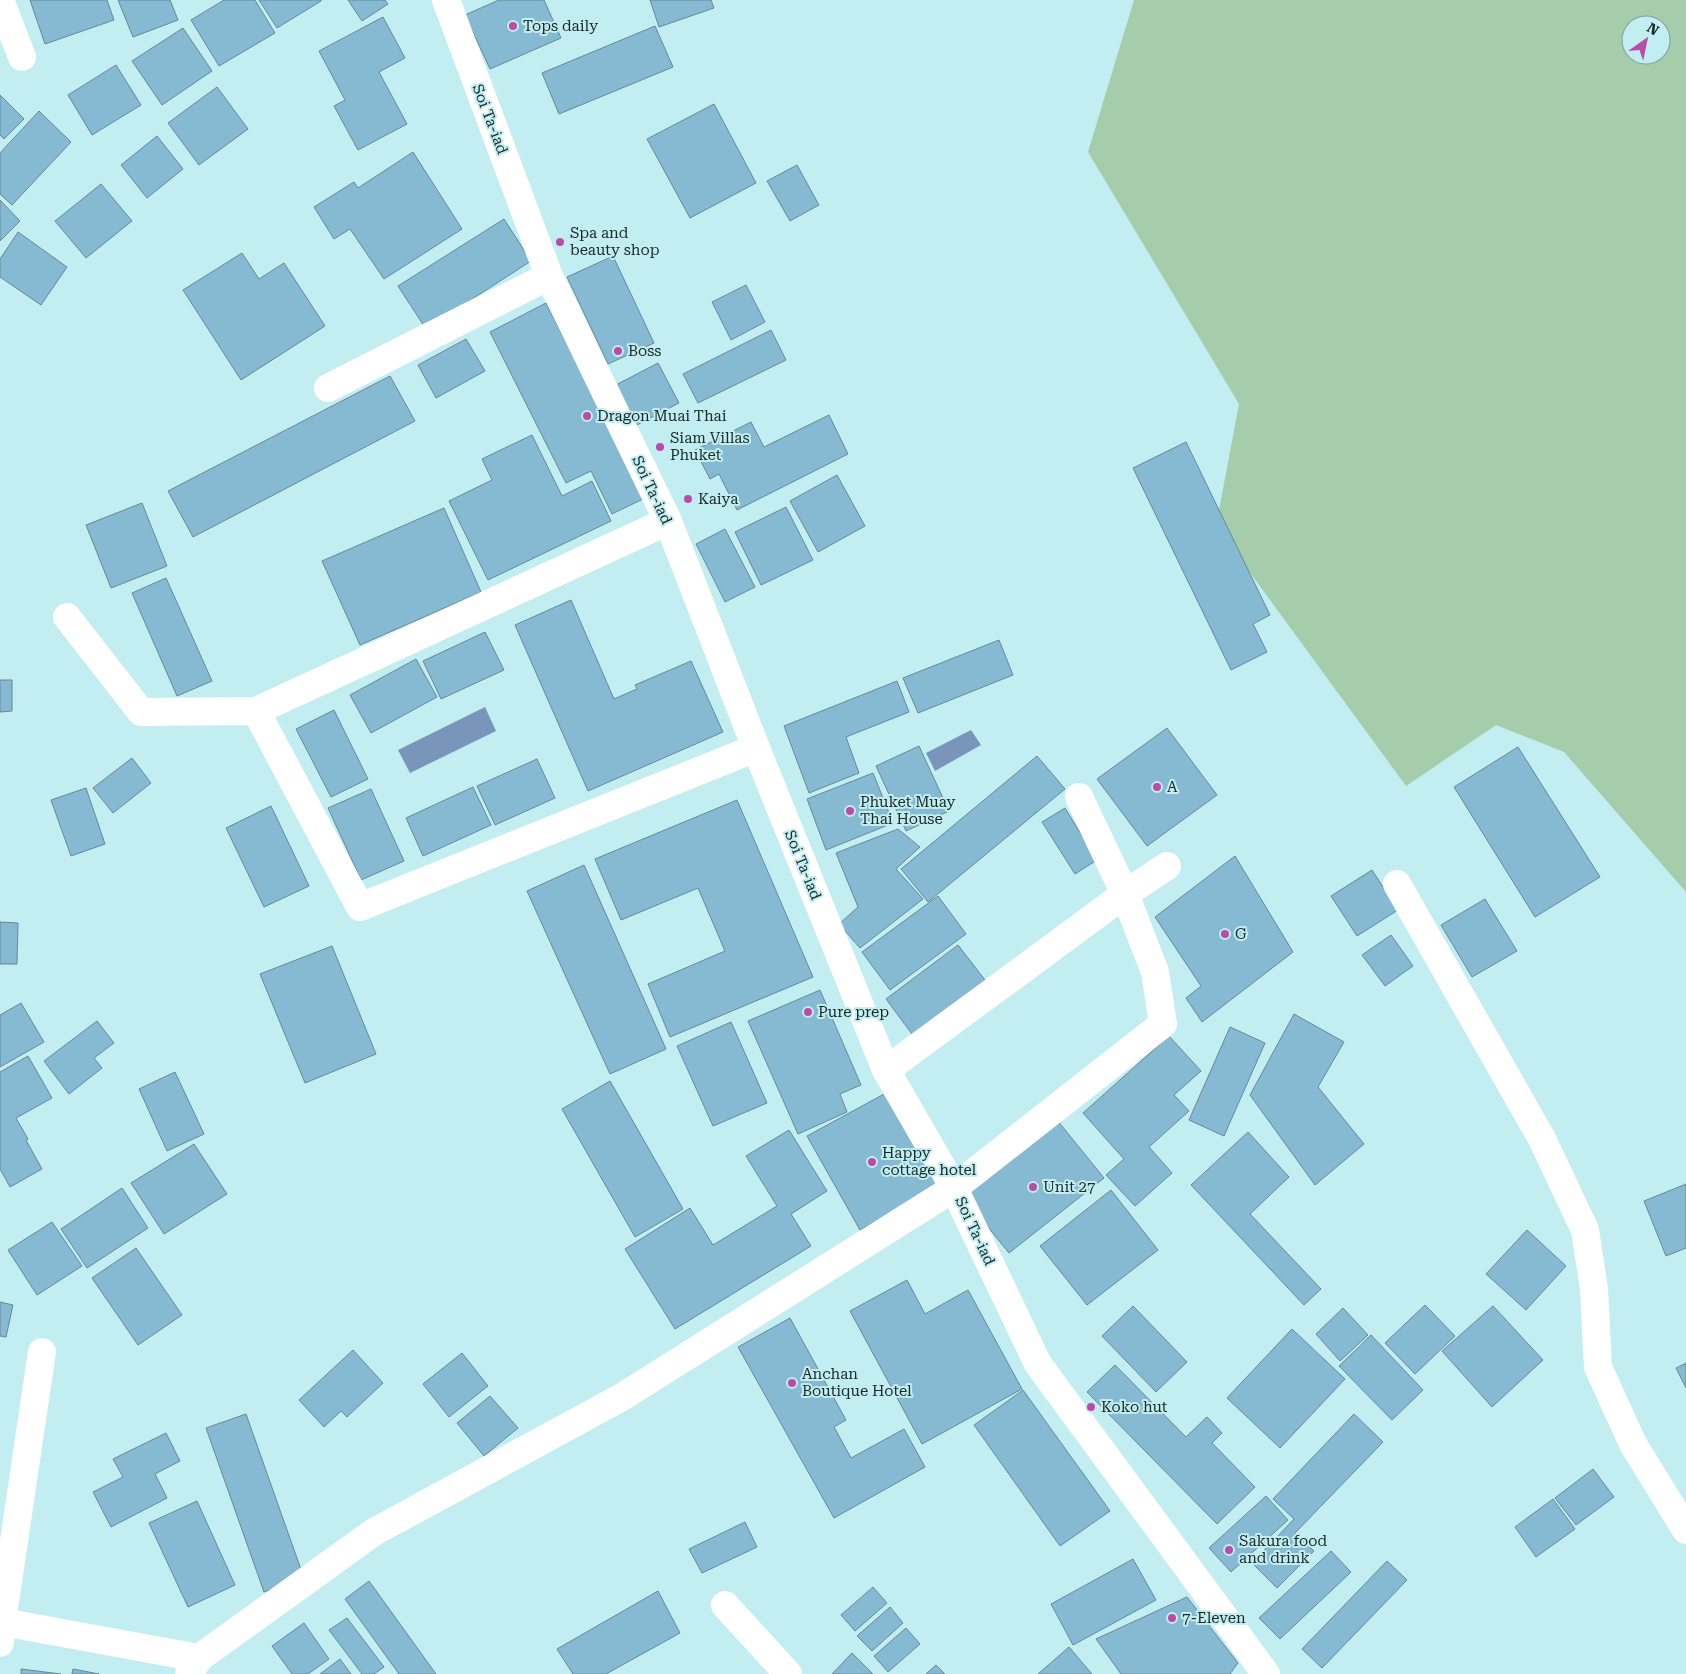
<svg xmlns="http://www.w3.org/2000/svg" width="1686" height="1674" font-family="'Roboto Serif',serif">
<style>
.green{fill:#a5ccab;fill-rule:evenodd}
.water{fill:#7995ba}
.building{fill:#86b9d2;stroke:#678898}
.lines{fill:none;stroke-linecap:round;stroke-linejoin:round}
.minor{stroke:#fff;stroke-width:28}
.tertiary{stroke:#fff;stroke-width:28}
.poi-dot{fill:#bc4ba7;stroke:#c3eef1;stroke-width:2}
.labels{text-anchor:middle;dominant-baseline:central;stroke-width:4;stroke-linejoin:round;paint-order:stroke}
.poi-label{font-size:15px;fill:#18292a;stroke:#c3eef1;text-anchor:start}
.street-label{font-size:15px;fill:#18292a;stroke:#c3eef1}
</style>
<rect width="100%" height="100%" fill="#c3eef1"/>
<path class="green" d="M 1134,0 L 1686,0 L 1686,892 L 1564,752 L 1496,725 L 1406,786 L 1216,526 L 1239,404 L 1088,152 ZM 1631,25 L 1661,25 L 1661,55 L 1631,55 Z"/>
<g class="water">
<path d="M 485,707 L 496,731 L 410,773 L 398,750 Z"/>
<path d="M 971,730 L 981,745 L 935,771 L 926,753 Z"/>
</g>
<g class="building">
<path d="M 30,0 L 107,0 L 114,20 L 45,44 Z"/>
<path d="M 118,0 L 170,0 L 178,20 L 133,37 Z"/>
<path d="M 224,0 L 255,0 L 275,33 L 219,66 L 191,20 Z"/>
<path d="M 259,0 L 321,0 L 321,1 L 277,28 Z"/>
<path d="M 348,0 L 385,0 L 388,4 L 362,21 Z"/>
<path d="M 499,0 L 544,0 L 561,38 L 490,69 L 465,15 Z"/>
<path d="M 650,0 L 711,0 L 714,8 L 659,27 Z"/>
<path d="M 383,17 L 405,58 L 379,72 L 407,124 L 358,150 L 334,106 L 345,100 L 319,51 Z"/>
<path d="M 655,26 L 673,67 L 559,114 L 542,73 Z"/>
<path d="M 183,28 L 212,71 L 162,105 L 132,61 Z"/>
<path d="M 116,65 L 141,105 L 92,135 L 68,95 Z"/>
<path d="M 217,87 L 248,129 L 199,165 L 168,123 Z"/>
<path d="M 0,95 L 24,119 L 4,139 L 0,135 Z"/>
<path d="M 714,104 L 756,183 L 690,218 L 647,139 Z"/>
<path d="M 39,111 L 71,142 L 12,205 L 0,194 L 0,153 Z"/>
<path d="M 157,136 L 183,169 L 147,198 L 121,165 Z"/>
<path d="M 413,152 L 462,229 L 384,279 L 350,229 L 334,239 L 314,207 L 354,182 L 358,188 Z"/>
<path d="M 797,165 L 819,205 L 790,221 L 767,181 Z"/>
<path d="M 101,184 L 132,221 L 86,258 L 55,221 Z"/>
<path d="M 0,200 L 20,221 L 0,241 Z"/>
<path d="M 504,219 L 531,261 L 426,329 L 398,286 Z"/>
<path d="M 18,232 L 67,267 L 41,305 L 0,277 L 0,259 Z"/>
<path d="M 242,253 L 259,279 L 284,263 L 325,326 L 241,380 L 183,290 Z"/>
<path d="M 613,256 L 654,343 L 608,364 L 567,277 Z"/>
<path d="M 746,285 L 765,322 L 731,340 L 712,302 Z"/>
<path d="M 546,303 L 645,498 L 612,514 L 591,471 L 566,483 L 490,332 Z"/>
<path d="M 771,330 L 786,360 L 698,403 L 683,374 Z"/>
<path d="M 466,339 L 485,371 L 436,398 L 418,365 Z"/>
<path d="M 658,363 L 679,403 L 633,427 L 612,387 Z"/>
<path d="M 390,376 L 415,421 L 193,537 L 168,491 Z"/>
<path d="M 829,415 L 848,454 L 737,510 L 719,474 L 710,479 L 695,450 L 751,422 L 764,447 Z"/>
<path d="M 532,435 L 562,496 L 592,481 L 611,521 L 488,580 L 449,501 L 492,480 L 482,459 Z"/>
<path d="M 1186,442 L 1270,615 L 1253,624 L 1267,652 L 1231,670 L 1133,468 Z"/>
<path d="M 837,475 L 865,526 L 818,552 L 790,501 Z"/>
<path d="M 142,503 L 167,566 L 111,588 L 86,525 Z"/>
<path d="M 786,507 L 813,560 L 761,585 L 735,532 Z"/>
<path d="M 444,508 L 481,592 L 360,645 L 322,561 Z"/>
<path d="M 725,529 L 755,587 L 725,602 L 696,544 Z"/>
<path d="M 166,578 L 212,681 L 177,696 L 132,593 Z"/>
<path d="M 571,600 L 614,699 L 637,689 L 635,685 L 691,661 L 723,732 L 588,791 L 515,625 Z"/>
<path d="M 485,632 L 504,670 L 441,699 L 423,661 Z"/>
<path d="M 999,640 L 1013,675 L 918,713 L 903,678 Z"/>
<path d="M 416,659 L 437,697 L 371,733 L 350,695 Z"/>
<path d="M 0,680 L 12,680 L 12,711 L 0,712 Z"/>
<path d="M 897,681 L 909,712 L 846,737 L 859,773 L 809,793 L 784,726 Z"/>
<path d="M 334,710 L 368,779 L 331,797 L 296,729 Z"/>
<path d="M 1167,728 L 1217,795 L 1147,846 L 1097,779 Z"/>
<path d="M 919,746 L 949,811 L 906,831 L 876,766 Z"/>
<path d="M 1518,747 L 1600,877 L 1535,917 L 1454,787 Z"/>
<path d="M 1037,756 L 1065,789 L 928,902 L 901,869 Z"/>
<path d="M 132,758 L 151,783 L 113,813 L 93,788 Z"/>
<path d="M 537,759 L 555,798 L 495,825 L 477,786 Z"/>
<path d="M 873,773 L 893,823 L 826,850 L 807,799 Z"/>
<path d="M 473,787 L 491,825 L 423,856 L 406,818 Z"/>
<path d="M 86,788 L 105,844 L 71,856 L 51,800 Z"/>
<path d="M 371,789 L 404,861 L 361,880 L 328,808 Z"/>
<path d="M 737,800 L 813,977 L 670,1037 L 648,984 L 725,951 L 698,888 L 621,920 L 595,859 Z"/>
<path d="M 271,806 L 309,886 L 264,907 L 226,828 Z"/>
<path d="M 1065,808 L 1097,860 L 1075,874 L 1042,822 Z"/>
<path d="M 898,829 L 920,847 L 896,869 L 923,899 L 860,948 L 839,924 L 858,907 L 836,853 Z"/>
<path d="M 1235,856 L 1293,952 L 1202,1022 L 1186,998 L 1201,986 L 1155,917 Z"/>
<path d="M 584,865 L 666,1049 L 610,1074 L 527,891 Z"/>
<path d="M 1372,870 L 1398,910 L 1357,936 L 1331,896 Z"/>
<path d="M 938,896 L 966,934 L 890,990 L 862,952 Z"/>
<path d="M 1485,899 L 1517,951 L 1472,977 L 1441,925 Z"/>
<path d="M 0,922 L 18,923 L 17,964 L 0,964 Z"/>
<path d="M 1391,935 L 1413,966 L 1385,986 L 1362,955 Z"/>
<path d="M 958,945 L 985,980 L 912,1034 L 886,999 Z"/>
<path d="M 332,946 L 376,1054 L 305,1083 L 260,974 Z"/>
<path d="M 820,990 L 861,1085 L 840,1094 L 847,1112 L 798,1134 L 748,1021 Z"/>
<path d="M 21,1003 L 44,1042 L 0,1067 L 0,1015 Z"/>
<path d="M 1294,1014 L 1344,1042 L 1318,1087 L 1364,1144 L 1315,1185 L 1250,1095 Z"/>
<path d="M 97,1021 L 114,1043 L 94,1058 L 102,1068 L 69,1094 L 44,1061 Z"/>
<path d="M 731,1022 L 767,1103 L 713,1126 L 677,1046 Z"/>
<path d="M 1230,1027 L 1265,1043 L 1224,1136 L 1189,1120 Z"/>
<path d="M 1169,1036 L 1201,1071 L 1174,1095 L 1189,1111 L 1149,1147 L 1172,1173 L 1135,1206 L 1106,1175 L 1124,1159 L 1083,1113 Z"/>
<path d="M 28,1056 L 52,1098 L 16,1118 L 28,1139 L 26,1140 L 42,1169 L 10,1187 L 0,1169 L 0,1072 Z"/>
<path d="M 175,1072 L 204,1134 L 167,1151 L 139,1089 Z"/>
<path d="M 610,1081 L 683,1209 L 635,1237 L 562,1109 Z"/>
<path d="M 886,1093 L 938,1188 L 860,1230 L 807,1136 Z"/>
<path d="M 1057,1120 L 1104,1178 L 1009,1253 L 962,1195 Z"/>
<path d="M 789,1130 L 827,1191 L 791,1214 L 811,1246 L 675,1329 L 625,1249 L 690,1208 L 713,1245 L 777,1206 L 746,1156 Z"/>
<path d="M 1248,1132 L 1289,1177 L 1250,1214 L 1321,1289 L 1304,1305 L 1191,1185 Z"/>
<path d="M 194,1144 L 227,1194 L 164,1234 L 131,1183 Z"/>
<path d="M 1686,1184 L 1686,1248 L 1666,1256 L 1644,1201 Z"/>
<path d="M 122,1188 L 148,1228 L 87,1268 L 61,1229 Z"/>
<path d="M 1111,1190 L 1158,1250 L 1087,1305 L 1040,1246 Z"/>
<path d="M 52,1222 L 82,1266 L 37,1295 L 8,1250 Z"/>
<path d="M 1527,1230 L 1566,1266 L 1526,1310 L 1486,1274 Z"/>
<path d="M 136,1248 L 182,1315 L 138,1345 L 92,1278 Z"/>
<path d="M 907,1280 L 925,1314 L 968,1290 L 1022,1389 L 922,1444 L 850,1311 Z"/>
<path d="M 0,1302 L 13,1305 L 6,1337 L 0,1336 Z"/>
<path d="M 1425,1305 L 1455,1336 L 1415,1374 L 1385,1343 Z"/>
<path d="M 1133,1306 L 1187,1362 L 1156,1392 L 1102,1336 Z"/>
<path d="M 1493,1306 L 1543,1360 L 1492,1407 L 1442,1351 Z"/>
<path d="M 1343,1308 L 1368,1335 L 1340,1361 L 1316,1334 Z"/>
<path d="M 790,1318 L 846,1420 L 834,1427 L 851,1458 L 904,1429 L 925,1467 L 834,1518 L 738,1347 Z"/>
<path d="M 1292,1329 L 1345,1379 L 1280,1448 L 1227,1398 Z"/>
<path d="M 1371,1335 L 1423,1390 L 1392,1420 L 1339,1366 Z"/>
<path d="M 353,1350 L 383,1383 L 347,1417 L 341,1411 L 324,1427 L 299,1400 Z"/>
<path d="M 462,1353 L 488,1386 L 449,1417 L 423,1384 Z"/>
<path d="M 1686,1363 L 1686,1388 L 1676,1368 Z"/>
<path d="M 1115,1365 L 1186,1437 L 1207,1417 L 1222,1433 L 1212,1443 L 1255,1487 L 1217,1524 L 1087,1392 Z"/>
<path d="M 1023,1390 L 1110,1511 L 1060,1546 L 974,1425 Z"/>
<path d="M 490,1396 L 518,1428 L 484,1456 L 457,1423 Z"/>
<path d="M 246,1414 L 304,1578 L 264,1592 L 206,1428 Z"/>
<path d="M 1354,1414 L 1383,1442 L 1295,1533 L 1314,1551 L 1277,1588 L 1252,1563 L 1294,1519 L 1273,1499 Z"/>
<path d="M 166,1433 L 180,1461 L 155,1474 L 167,1498 L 111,1527 L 93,1492 L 123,1477 L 113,1459 Z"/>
<path d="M 1593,1469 L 1614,1497 L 1576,1525 L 1555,1498 Z"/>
<path d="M 1266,1496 L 1288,1520 L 1231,1572 L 1209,1548 Z"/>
<path d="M 1553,1499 L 1575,1529 L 1536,1557 L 1515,1527 Z"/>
<path d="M 197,1501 L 235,1585 L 188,1607 L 149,1523 Z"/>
<path d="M 745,1522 L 757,1547 L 702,1573 L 689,1549 Z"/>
<path d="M 1331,1551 L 1351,1572 L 1280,1639 L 1259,1618 Z"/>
<path d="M 1133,1559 L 1156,1600 L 1073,1645 L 1051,1604 Z"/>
<path d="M 1387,1561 L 1407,1580 L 1322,1668 L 1302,1649 Z"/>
<path d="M 369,1581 L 436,1674 L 399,1674 L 345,1599 Z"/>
<path d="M 873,1587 L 887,1603 L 855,1631 L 841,1615 Z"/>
<path d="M 658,1591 L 680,1633 L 606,1674 L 573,1674 L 557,1649 Z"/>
<path d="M 1187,1597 L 1238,1663 L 1230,1674 L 1121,1674 L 1096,1639 Z"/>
<path d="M 890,1607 L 903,1623 L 872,1651 L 857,1636 Z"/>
<path d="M 347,1618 L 384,1667 L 374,1674 L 362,1674 L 329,1630 Z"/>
<path d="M 304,1623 L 329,1659 L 308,1674 L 292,1674 L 272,1646 Z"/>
<path d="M 906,1628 L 920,1644 L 888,1672 L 874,1656 Z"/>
<path d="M 1069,1647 L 1092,1674 L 1038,1674 Z"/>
<path d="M 852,1653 L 873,1674 L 832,1674 Z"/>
<path d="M 340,1659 L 351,1674 L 320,1674 Z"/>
<path d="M 936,1665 L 945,1674 L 926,1674 Z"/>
<path d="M 21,1669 L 61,1674 L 21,1674 Z"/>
<path d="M 73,1669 L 99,1674 L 72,1674 Z"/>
</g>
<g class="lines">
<g class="minor">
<path d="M 0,0 L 22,57"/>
<path d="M 328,388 L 549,276"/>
<path d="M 67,617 L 141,712 L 256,711 L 360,907 L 756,748"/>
<path d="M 256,711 L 668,521"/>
<path d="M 1397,884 L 1542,1139 L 1585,1230 L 1594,1289 L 1598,1367 L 1633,1444 L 1686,1530"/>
<path d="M 886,1070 L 1125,894 L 1167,866"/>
<path d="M 725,1605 L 788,1674"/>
<path d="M 2,1622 L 42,1352"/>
<path d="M 0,1643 L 2,1622 L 199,1658"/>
<path d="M 189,1674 L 199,1658 L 374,1532 L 622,1397 L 954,1188 L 1163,1024 L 1155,972 L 1125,894 L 1079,797"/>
</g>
<path class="tertiary" d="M 446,0 L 549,276 L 668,521 L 756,748 L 886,1070 L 954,1188 L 1038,1364 L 1266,1674"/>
</g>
<g class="poi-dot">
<circle cx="513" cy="26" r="5"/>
<circle cx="560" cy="242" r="5"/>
<circle cx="618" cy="351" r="5"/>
<circle cx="587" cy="416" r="5"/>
<circle cx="660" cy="447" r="5"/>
<circle cx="688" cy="499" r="5"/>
<circle cx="1157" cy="787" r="5"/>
<circle cx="850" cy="811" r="5"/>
<circle cx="1225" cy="934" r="5"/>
<circle cx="808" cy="1012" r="5"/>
<circle cx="872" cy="1162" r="5"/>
<circle cx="1033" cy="1187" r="5"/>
<circle cx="792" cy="1383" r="5"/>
<circle cx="1091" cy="1407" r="5"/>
<circle cx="1229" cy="1550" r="5"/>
<circle cx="1172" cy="1618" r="5"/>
</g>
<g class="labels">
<g class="poi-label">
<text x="523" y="26">Tops daily</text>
<text x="570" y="233">Spa and<tspan x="570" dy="17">beauty shop</tspan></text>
<text x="628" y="351">Boss</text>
<text x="597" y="416">Dragon Muai Thai</text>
<text x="670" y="438">Siam Villas<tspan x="670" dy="17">Phuket</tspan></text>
<text x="698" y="499">Kaiya</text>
<text x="1167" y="787">A</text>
<text x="860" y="802">Phuket Muay<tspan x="860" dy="17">Thai House</tspan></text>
<text x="1235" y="934">G</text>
<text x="818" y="1012">Pure prep</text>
<text x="882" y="1153">Happy<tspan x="882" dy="17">cottage hotel</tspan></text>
<text x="1043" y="1187">Unit 27</text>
<text x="802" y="1374">Anchan<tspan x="802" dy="17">Boutique Hotel</tspan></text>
<text x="1101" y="1407">Koko hut</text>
<text x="1239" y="1541">Sakura food<tspan x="1239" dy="17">and drink</tspan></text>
<text x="1182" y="1618">7-Eleven</text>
</g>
<g class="street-label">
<text transform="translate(490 119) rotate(69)">Soi Ta-iad</text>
<text transform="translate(652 490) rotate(65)">Soi Ta-iad</text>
<text transform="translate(803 865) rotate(68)">Soi Ta-iad</text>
<text transform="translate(975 1231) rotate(65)">Soi Ta-iad</text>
</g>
</g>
<g transform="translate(1646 40) rotate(33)"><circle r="24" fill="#c3eef1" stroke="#7f9fa1"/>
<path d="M0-4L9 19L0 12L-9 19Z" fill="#bc4ba7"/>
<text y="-8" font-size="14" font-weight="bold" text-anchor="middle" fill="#18292a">N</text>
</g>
</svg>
